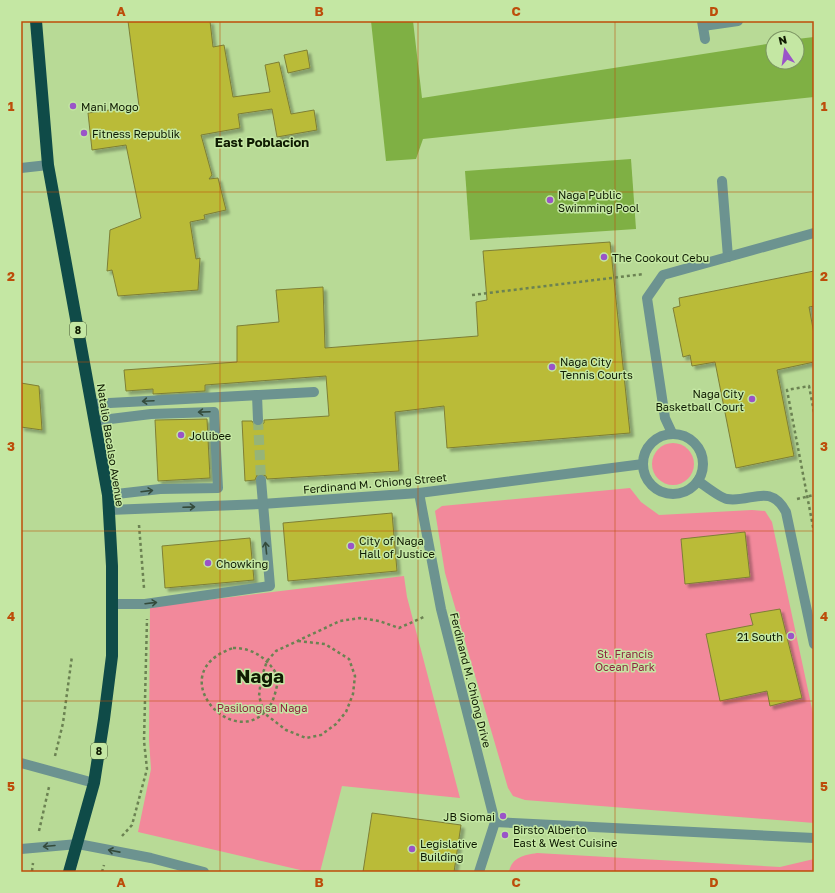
<svg xmlns="http://www.w3.org/2000/svg" width="835" height="893" font-family="'Golos Text',sans-serif">
<style>
.green{fill:#f2899b}
.water{fill:#7fb044}
.building{fill:#babb38;stroke:#7e7f35;filter:url(#shadow)}
.lines{fill:none;stroke-linecap:round;stroke-linejoin:round}
.minor-tunnel{stroke:#96b478;stroke-width:10;stroke-dasharray:10 5;stroke-linecap:butt}
.path{stroke:#6b8252;stroke-width:2.5;stroke-dasharray:3 3;stroke-linecap:butt}
.minor{stroke:#6c9390;stroke-width:10}
.highway{stroke:#0f4b48;stroke-width:12}
.oneway{stroke:#344b3b}
.grid{fill:none;stroke:#bd4d0a;stroke-width:1;stroke-opacity:0.55}
.poi-dot{fill:#9a54c8;stroke:#c4e7a3;stroke-width:1.5}
.labels{text-anchor:middle;dominant-baseline:central;stroke-width:3;stroke-linejoin:round;paint-order:stroke}
.shield{fill:#c4e7a3;stroke:#455832;stroke-width:1}
.shield-label{font-size:10px;font-weight:bold;fill:#0f1b02}
.poi-label{font-size:11px;fill:#0f1b02;stroke:#c4e7a3;text-anchor:start}
.street-label{font-size:11px;fill:#0f1b02;stroke:#c4e7a3}
.park-label{font-size:11px;fill:#8f2440;stroke:#c4e7a3}
.quarter-label{font-size:13px;font-weight:bold;fill:#0f1b02;stroke:#c4e7a3}
.town-label{font-size:19px;font-weight:bold;fill:#0f1b02;stroke:#c4e7a3}
.neatline{fill:none;stroke:#bd4d0a;stroke-width:1.5}
.grid-label{font-size:13px;text-anchor:middle;font-weight:bold;fill:#bd4d0a}
</style>
<defs>
<filter id="shadow"><feDropShadow dx="3.5" dy="3.5" stdDeviation="1" flood-color="#0004"/></filter>
</defs>
<rect width="100%" height="100%" fill="#b8da96"/>
<g class="green">
<circle cx="673" cy="464" r="21"/>
<path d="M 630,488 L 641,502 L 659,515 L 752,510 L 765,511 L 772,522 L 814,718 L 814,823 L 525,800 L 513,796 L 508,788 L 445,573 L 435,511 L 442,506 Z"/>
<path d="M 404,576 L 407,597 L 460,798 L 342,786 L 320,872 L 309,872 L 138,832 L 151,769 L 149,740 L 150,607 Z"/>
<path d="M 537,853 L 780,867 L 814,859 L 814,872 L 509,872 C 512,857 524,855 537,853 Z"/>
</g>
<g class="water">
<path d="M 371,21 L 413,21 L 422,98 L 773,43 L 773,62 L 797,62 L 797,39 L 814,37 L 814,97 L 423,139 L 416,159 L 386,161 Z"/>
<path d="M 631,159 L 636,229 L 470,240 L 465,171 Z"/>
</g>
<g class="building">
<path d="M 128,21 L 210,21 L 213,47 L 224,45 L 233,97 L 270,92 L 265,65 L 279,62 L 291,114 L 314,110 L 317,130 L 277,137 L 272,109 L 238,114 L 240,128 L 201,135 L 212,175 L 209,179 L 218,178 L 226,210 L 204,215 L 205,219 L 190,222 L 196,259 L 200,258 L 198,290 L 118,296 L 112,270 L 107,271 L 110,230 L 141,218 L 126,145 L 92,150 L 88,113 L 139,106 Z"/>
<path d="M 307,50 L 310,68 L 288,73 L 284,55 Z"/>
<path d="M 610,242 L 630,433 L 447,448 L 444,406 L 395,412 L 399,471 L 267,479 L 266,476 L 261,474 L 257,475 L 255,480 L 245,481 L 242,421 L 252,421 L 255,426 L 259,426 L 264,423 L 264,420 L 329,416 L 326,376 L 205,385 L 205,391 L 153,394 L 153,389 L 126,391 L 124,370 L 237,362 L 237,326 L 279,322 L 276,290 L 323,287 L 325,348 L 478,336 L 476,302 L 487,300 L 483,251 Z"/>
<path d="M 814,271 L 814,306 L 809,307 L 814,334 L 814,362 L 777,370 L 794,456 L 736,468 L 715,362 L 692,366 L 690,355 L 683,357 L 673,308 L 680,306 L 679,298 Z"/>
<path d="M 21,383 L 39,386 L 42,430 L 21,427 Z"/>
<path d="M 207,419 L 210,478 L 158,481 L 155,420 Z"/>
<path d="M 392,513 L 397,571 L 288,581 L 283,523 Z"/>
<path d="M 745,532 L 750,577 L 685,584 L 681,539 Z"/>
<path d="M 250,538 L 254,580 L 165,588 L 162,546 Z"/>
<path d="M 780,609 L 802,698 L 770,706 L 767,691 L 720,701 L 706,634 L 753,625 L 750,614 Z"/>
<path d="M 372,813 L 461,825 L 454,872 L 363,872 Z"/>
</g>
<g class="lines">
<path class="minor-tunnel" d="M 258,420 L 261,480"/>
<g class="path">
<path d="M 472,295 L 644,274"/>
<path d="M 814,412 L 809,386 L 787,390 L 814,532"/>
<path d="M 797,499 L 814,495"/>
<path d="M 139,525 L 144,588"/>
<path d="M 298,641 L 325,644 L 349,659 L 355,676 L 353,694 L 346,712 L 336,724 L 321,735 L 306,738 L 286,730 L 264,713 L 259,696 L 261,679 L 267,661 L 276,651 L 340,621 L 360,618 L 379,621 L 399,628 L 426,616"/>
<path d="M 233,648 C 255,648 269,660 279,678 C 276,688 275,699 269,707 C 235,755 159,673 233,648 Z"/>
<path d="M 55,756 L 63,723 L 72,656"/>
<path d="M 39,831 L 49,787"/>
<path d="M 122,836 L 132,825 L 147,769 L 144,741 L 147,619"/>
<path d="M 32,871 L 33,863"/>
<path d="M 102,872 L 104,865"/>
</g>
<g class="minor">
<path d="M 702,21 L 705,39"/>
<path d="M 703,26 L 738,21"/>
<path d="M 21,168 L 48,165"/>
<path d="M 722,181 L 728,257"/>
<path d="M 257,395 L 258,420"/>
<path d="M 91,404 L 314,392"/>
<path d="M 94,421 L 151,414 L 214,412 L 218,488 L 160,489 L 108,495"/>
<path d="M 672,433 L 665,418 L 647,298 L 663,275 L 814,233"/>
<circle cx="673" cy="464" r="30"/>
<path d="M 698,481 C 704,485 720,498 727,499 C 751,503 770,482 786,512 L 814,644"/>
<path d="M 419,493 L 441,609 L 495,822 L 479,872"/>
<path d="M 109,510 L 262,504 L 419,493 L 643,464"/>
<path d="M 112,604 L 145,604 L 270,586 L 261,480"/>
<path d="M 21,763 L 94,783"/>
<path d="M 495,822 L 814,838"/>
<path d="M 21,849 L 78,844 L 151,858 L 204,872"/>
</g>
<path class="highway" d="M 36,21 L 48,165 L 108,495 L 112,566 L 112,656 L 104,719 L 94,783 L 69,872"/>
</g>
<defs><path id="oneway-shaft" d="M-6 0H5M1.5-3L5.5 0L1.5 3" fill="none" stroke-width="1.6" stroke-linecap="round" stroke-linejoin="round"/></defs>
<g class="oneway">
<use href="#oneway-shaft" transform="translate(148 401) rotate(177)"/>
<use href="#oneway-shaft" transform="translate(204 412) rotate(178)"/>
<use href="#oneway-shaft" transform="translate(147 491) rotate(-7)"/>
<use href="#oneway-shaft" transform="translate(189 507) rotate(-2)"/>
<use href="#oneway-shaft" transform="translate(266 548) rotate(-96)"/>
<use href="#oneway-shaft" transform="translate(151 603) rotate(-7)"/>
<use href="#oneway-shaft" transform="translate(49 846) rotate(175)"/>
<use href="#oneway-shaft" transform="translate(114 851) rotate(-169)"/>
</g>
<path class="grid" d="M 220,21 L 220,872M 418,21 L 418,872M 615,21 L 615,872M 21,192 L 814,192M 21,362 L 814,362M 21,531 L 814,531M 21,701 L 814,701"/>
<g class="poi-dot">
<circle cx="73" cy="106" r="4"/>
<circle cx="84" cy="133" r="4"/>
<circle cx="550" cy="200" r="4"/>
<circle cx="604" cy="257" r="4"/>
<circle cx="552" cy="367" r="4"/>
<circle cx="752" cy="399" r="4"/>
<circle cx="181" cy="435" r="4"/>
<circle cx="351" cy="546" r="4"/>
<circle cx="208" cy="563" r="4"/>
<circle cx="791" cy="636" r="4"/>
<circle cx="503" cy="816" r="4"/>
<circle cx="505" cy="835" r="4"/>
<circle cx="412" cy="849" r="4"/>
</g>
<g class="labels">
<g class="shield">
<rect x="70" y="322" width="16" height="16" rx="3"/>
<rect x="91" y="743" width="16" height="16" rx="3"/>
</g>
<g class="shield-label">
<text x="78" y="330">8</text>
<text x="99" y="751">8</text>
</g>
<g class="poi-label">
<text x="81" y="106">Mani Mogo</text>
<text x="92" y="133">Fitness Republik</text>
<text x="558" y="194">Naga Public<tspan x="558" dy="13">Swimming Pool</tspan></text>
<text x="612" y="257">The Cookout Cebu</text>
<text x="560" y="361">Naga City<tspan x="560" dy="13">Tennis Courts</tspan></text>
<text x="744" y="393" text-anchor="end">Naga City<tspan x="744" dy="13">Basketball Court</tspan></text>
<text x="189" y="435">Jollibee</text>
<text x="359" y="540">City of Naga<tspan x="359" dy="13">Hall of Justice</tspan></text>
<text x="216" y="563">Chowking</text>
<text x="783" y="636" text-anchor="end">21 South</text>
<text x="495" y="816" text-anchor="end">JB Siomai</text>
<text x="513" y="829">Birsto Alberto<tspan x="513" dy="13">East &amp; West Cuisine</tspan></text>
<text x="420" y="843">Legislative<tspan x="420" dy="13">Building</tspan></text>
</g>
<g class="street-label">
<text transform="translate(111 445) rotate(81)">Natalio Bacalso Avenue</text>
<text transform="translate(375 483) rotate(-5)">Ferdinand M. Chiong Street</text>
<text transform="translate(471 680) rotate(76)">Ferdinand M. Chiong Drive</text>
</g>
<g class="park-label">
<text x="625" y="653">St. Francis<tspan x="625" dy="13">Ocean Park</tspan></text>
<text x="262" y="707">Pasilong sa Naga</text>
</g>
<g class="quarter-label">
<text x="262" y="142">East Poblacion</text>
</g>
<g class="town-label">
<text x="260" y="675">Naga</text>
</g>
</g>
<rect width="835" height="893" fill="none" stroke="#c4e7a3" stroke-width="44"/>
<g transform="translate(785 50) rotate(347)"><circle r="19" fill="#c4e7a3" stroke="#7c9563"/>
<path d="M0-3L7 15L0 10L-7 15Z" fill="#9a54c8"/>
<text y="-6" font-size="11" font-weight="bold" text-anchor="middle" fill="#0f1b02">N</text>
</g>
<rect x="22" y="22" width="791" height="849" class="neatline"/>
<g class="grid-label">
<text x="121" y="16">A</text>
<text x="319" y="16">B</text>
<text x="516" y="16">C</text>
<text x="714" y="16">D</text>
<text x="11" y="111">1</text>
<text x="824" y="111">1</text>
<text x="11" y="281">2</text>
<text x="824" y="281">2</text>
<text x="11" y="451">3</text>
<text x="824" y="451">3</text>
<text x="11" y="621">4</text>
<text x="824" y="621">4</text>
<text x="11" y="791">5</text>
<text x="824" y="791">5</text>
<text x="121" y="887">A</text>
<text x="319" y="887">B</text>
<text x="516" y="887">C</text>
<text x="714" y="887">D</text>
</g>
</svg>
